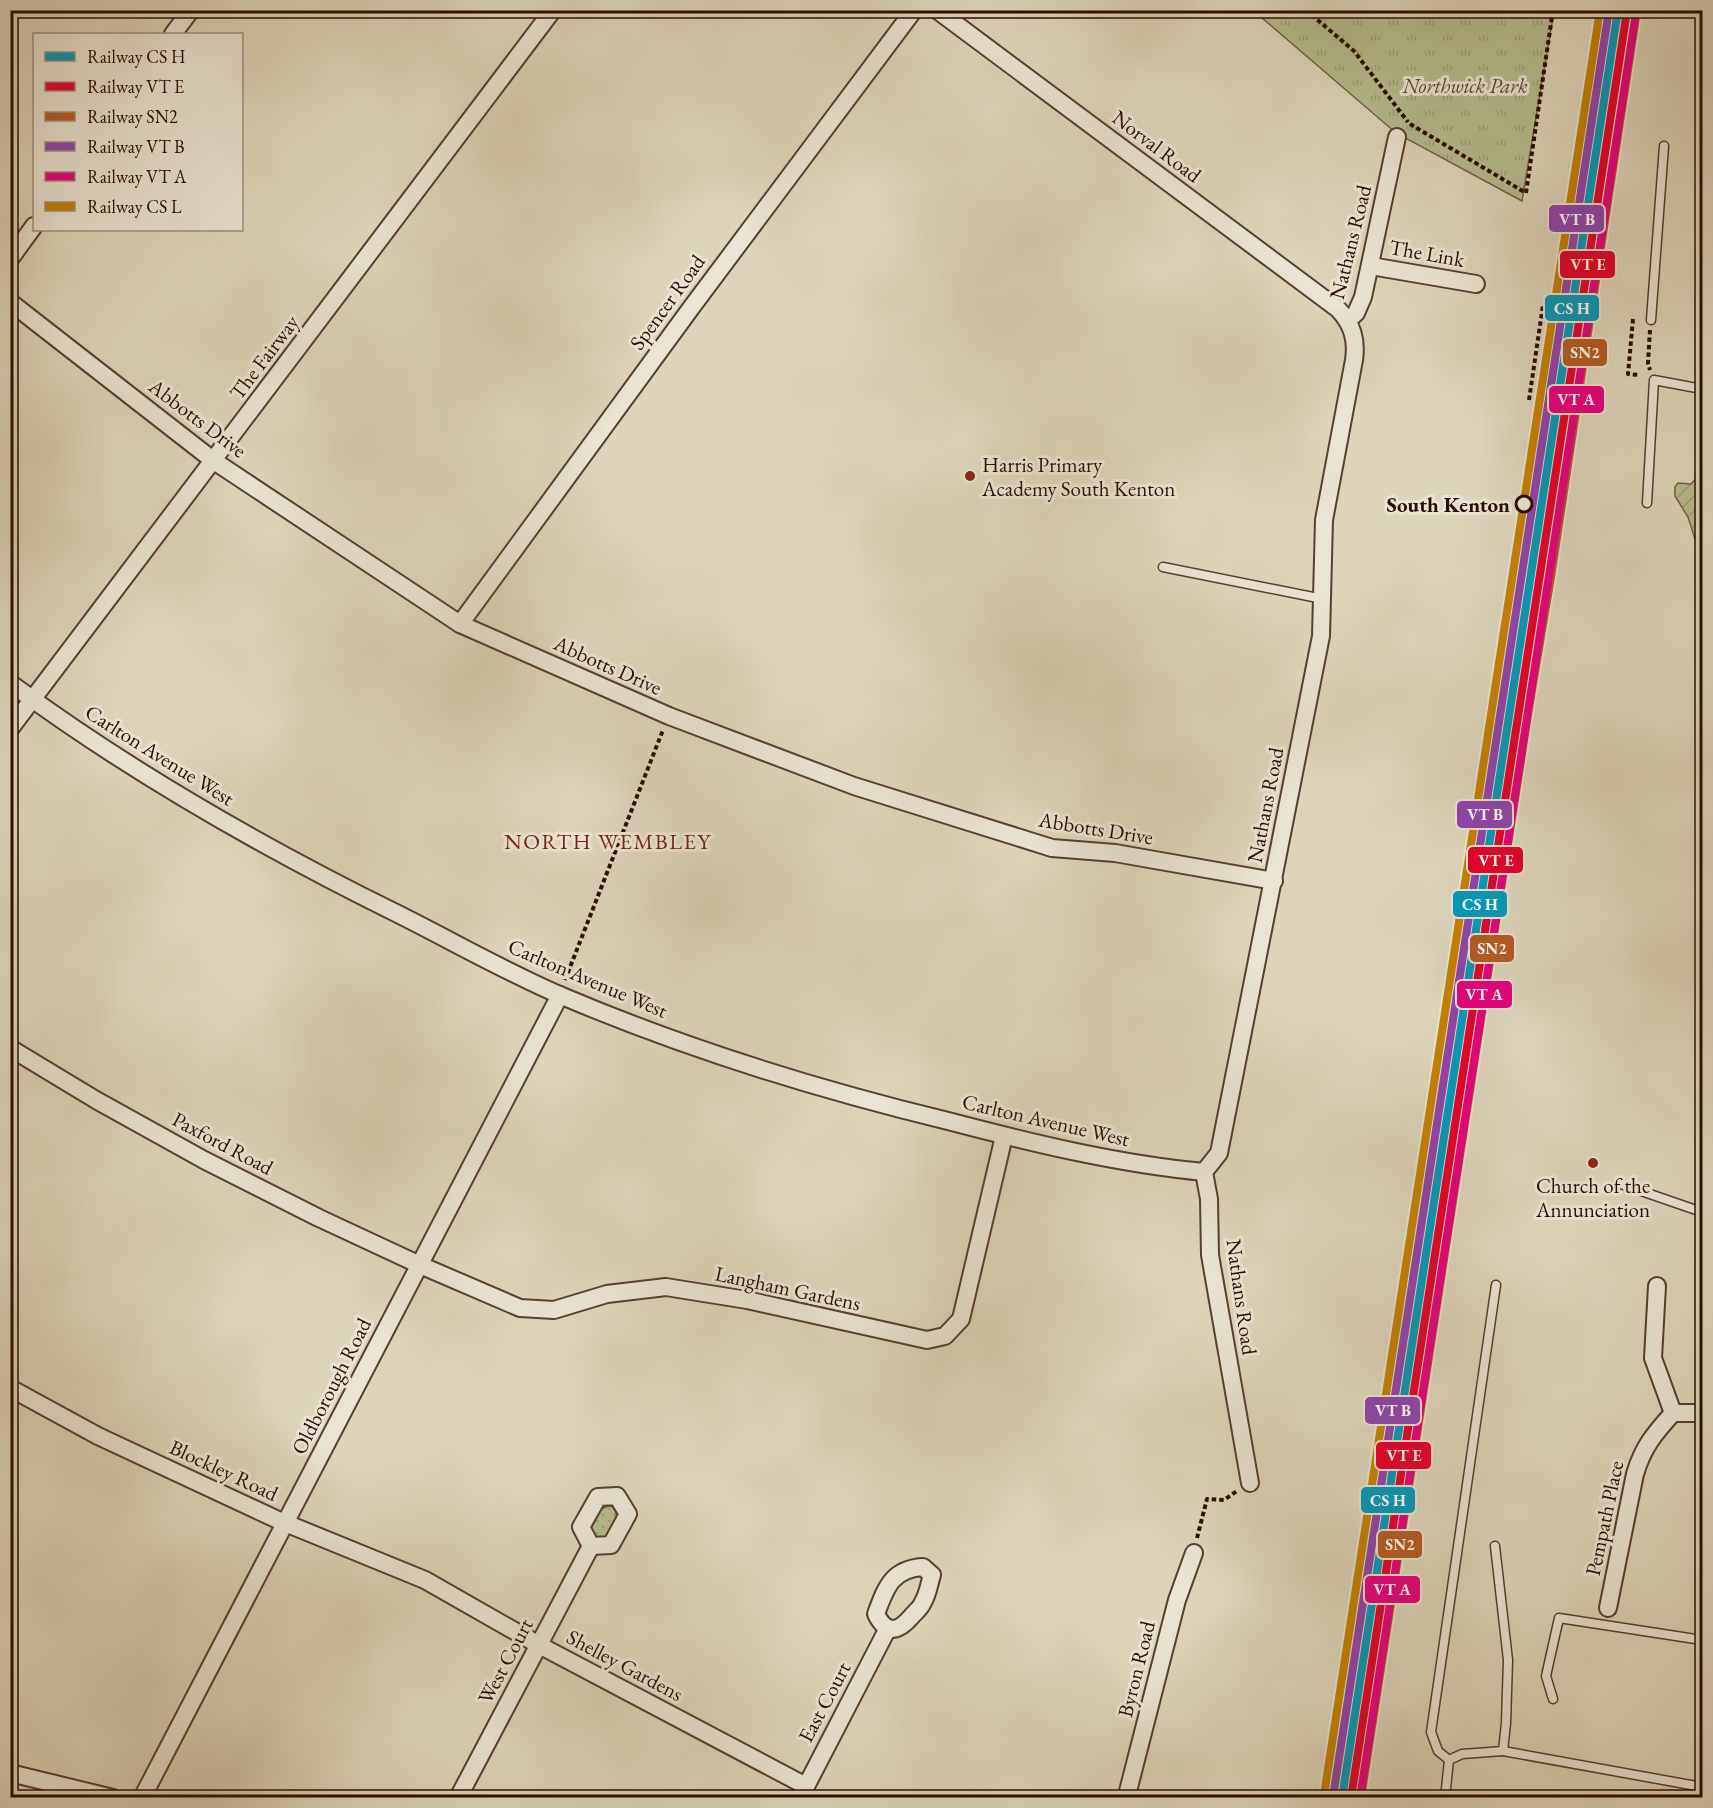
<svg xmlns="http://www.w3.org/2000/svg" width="1713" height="1808" font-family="'EB Garamond',serif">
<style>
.grass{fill:url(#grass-dots);stroke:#6f6448;stroke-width:1.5}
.park{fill:url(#park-tufts);stroke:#6f6448;stroke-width:1.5}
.garden{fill:url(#garden-furrows);stroke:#6f6448;stroke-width:1.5}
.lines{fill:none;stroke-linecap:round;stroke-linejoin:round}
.service-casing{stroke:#563e31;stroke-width:11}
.minor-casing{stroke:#563e31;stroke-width:20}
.path{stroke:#290c03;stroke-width:4;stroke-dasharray:4.5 3;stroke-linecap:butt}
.service{stroke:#e9e4d3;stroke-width:8}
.minor{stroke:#e9e4d3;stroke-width:16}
.rail-1-casing{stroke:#e9e4d3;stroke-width:12}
.rail-2-casing{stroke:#e9e4d3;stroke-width:12}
.rail-3-casing{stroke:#e9e4d3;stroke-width:12}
.rail-4-casing{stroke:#e9e4d3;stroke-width:12}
.rail-5-casing{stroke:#e9e4d3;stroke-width:12}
.rail-6-casing{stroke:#e9e4d3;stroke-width:12}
.rail-1{stroke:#0499ba;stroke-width:8}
.rail-2{stroke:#e4002b;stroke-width:8}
.rail-3{stroke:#b55b24;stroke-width:8}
.rail-4{stroke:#8e44ad;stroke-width:8}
.rail-5{stroke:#e5007d;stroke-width:8}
.rail-6{stroke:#c48001;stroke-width:8}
.poi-dot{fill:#8f2418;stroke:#e9e4d3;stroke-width:2}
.stop-dot{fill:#e9e4d3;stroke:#290c03;stroke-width:3}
.labels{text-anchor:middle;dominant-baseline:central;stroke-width:6;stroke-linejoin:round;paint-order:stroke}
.park-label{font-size:21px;font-style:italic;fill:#5a4a33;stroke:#e9e4d3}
.street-label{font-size:21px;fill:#290c03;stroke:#e9e4d3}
.poi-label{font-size:21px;fill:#290c03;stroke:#e9e4d3;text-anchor:start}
.stop-label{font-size:21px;font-weight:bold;fill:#290c03;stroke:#e9e4d3;text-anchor:end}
.neighbourhood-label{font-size:22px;letter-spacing:1.5px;fill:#7a1f14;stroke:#e9e4d3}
.line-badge{stroke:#e9e4d3;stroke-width:2}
.badge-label{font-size:16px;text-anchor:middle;font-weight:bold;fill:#fff}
</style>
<defs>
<pattern id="grass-dots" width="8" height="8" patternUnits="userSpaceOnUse" patternTransform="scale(1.5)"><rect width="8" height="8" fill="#b5bc8d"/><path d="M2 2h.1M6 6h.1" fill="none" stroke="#9ca078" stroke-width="1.8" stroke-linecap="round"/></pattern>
<pattern id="park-tufts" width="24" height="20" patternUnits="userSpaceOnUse" patternTransform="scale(1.5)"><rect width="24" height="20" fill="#b5bc8d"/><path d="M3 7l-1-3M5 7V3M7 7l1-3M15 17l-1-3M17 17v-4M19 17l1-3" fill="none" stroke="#9ca078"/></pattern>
<pattern id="garden-furrows" width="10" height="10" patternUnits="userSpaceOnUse" patternTransform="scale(1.5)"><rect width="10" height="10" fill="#b5bc8d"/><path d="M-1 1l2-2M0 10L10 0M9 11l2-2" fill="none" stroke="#9ca078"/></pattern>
</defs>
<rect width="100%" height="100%" fill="#ddd5bb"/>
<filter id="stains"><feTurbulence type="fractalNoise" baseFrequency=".00333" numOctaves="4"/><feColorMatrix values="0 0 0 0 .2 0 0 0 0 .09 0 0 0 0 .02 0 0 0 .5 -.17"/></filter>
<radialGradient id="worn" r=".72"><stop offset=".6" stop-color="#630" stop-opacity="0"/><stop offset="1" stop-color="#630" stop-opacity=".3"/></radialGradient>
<path class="grass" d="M 611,1506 C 622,1515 615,1531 605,1539 L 594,1537 L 590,1527 C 595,1517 598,1507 611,1506 Z"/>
<path class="park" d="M 1254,11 L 1554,11 L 1522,201 L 1396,133 Z"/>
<path class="garden" d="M 1700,474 L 1702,474 L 1702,539 L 1695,539 L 1688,517 L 1675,496 L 1675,487 L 1678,483 L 1691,484 Z"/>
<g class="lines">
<defs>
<g id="service">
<path d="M 1651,320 L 1664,146"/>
<path d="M 1647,503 L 1654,380 L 1702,389"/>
<path d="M 1163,567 L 1323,599"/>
<path d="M 1618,1183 L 1702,1212"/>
<path d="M 1495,1546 L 1508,1660 L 1506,1723 L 1503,1751 L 1702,1787"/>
<path d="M 1553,1699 L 1546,1676 L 1559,1618 L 1702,1640"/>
<path d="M 1449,1760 L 1438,1751 L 1431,1732 L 1496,1285"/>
<path d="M 1445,1798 L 1449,1760 L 1462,1754 L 1503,1751"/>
</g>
<g id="minor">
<path d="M 937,10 L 1338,309 C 1352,324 1357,339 1354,360 L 1324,520 L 1321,636 L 1219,1153 L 1204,1172 L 1209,1199 L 1210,1255 L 1250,1483"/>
<path d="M 173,34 L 191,10"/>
<path d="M 10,259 L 34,226"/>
<path d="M 1371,266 L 1476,284"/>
<path d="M 10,302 L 214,461 L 460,624 L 669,716 L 854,786 L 1052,848 L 1115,853 L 1274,881"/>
<path d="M 1348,320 L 1356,313 L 1363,297 L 1397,137"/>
<path d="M 460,624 L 691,308 L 914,10"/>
<path d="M 10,683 C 132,773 262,847 398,914 C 452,941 506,972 562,996 C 687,1049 816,1089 948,1121 C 1032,1143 1118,1164 1204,1172"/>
<path d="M 10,729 L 553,10"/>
<path d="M 10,1048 L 96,1100 L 204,1160 L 319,1218 L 420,1265 L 520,1308 L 554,1310 L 607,1294 L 666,1287 L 747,1300 L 927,1340 L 945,1336 L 961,1319 L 1004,1136"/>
<path d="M 1657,1286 L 1653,1358 L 1673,1413"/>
<path d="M 10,1388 L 98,1436 L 278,1520 L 425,1580 L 539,1645 L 806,1786"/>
<path d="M 617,1496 L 628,1514 L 611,1545 L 591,1546 L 581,1527 L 598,1497 Z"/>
<path d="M 923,1567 L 932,1575 C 929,1584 928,1594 923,1602 C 921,1608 915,1612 911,1617 C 897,1633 886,1634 876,1614 C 886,1587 892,1569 923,1567 Z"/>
<path d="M 1608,1608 L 1635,1474 C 1643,1447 1654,1434 1673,1413 L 1702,1413"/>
<path d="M 10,1773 L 113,1798"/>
<path d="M 142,1798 L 560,995"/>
<path d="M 458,1798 L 591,1546"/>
<path d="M 800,1798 L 888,1628"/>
<path d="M 1129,1798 L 1127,1795 L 1177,1600 L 1194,1553"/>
</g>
</defs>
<use href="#service" class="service-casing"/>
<use href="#minor" class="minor-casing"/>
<g class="path">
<path d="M 1306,10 L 1354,51 L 1408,122"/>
<path d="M 1410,124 L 1526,193 L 1553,10"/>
<path d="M 1633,319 L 1628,374 L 1640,375"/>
<path d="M 1650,330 L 1648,363 L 1650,370"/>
<path d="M 1529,400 L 1543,305"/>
<path d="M 565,980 L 663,730"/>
<path d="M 1197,1538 L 1207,1499 L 1224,1500 L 1237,1491"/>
</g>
<use href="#service" class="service"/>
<use href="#minor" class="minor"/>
<defs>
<path id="rail-1" d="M 1342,1798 L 1618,10"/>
<path id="rail-2" d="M 1351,1798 L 1627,11"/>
<path id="rail-3" d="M 1361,1798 L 1529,708 L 1551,577 L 1637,10"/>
<path id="rail-4" d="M 1333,1797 L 1609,10"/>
<path id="rail-5" d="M 1360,1798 L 1636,13"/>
<path id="rail-6" d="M 1324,1795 L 1600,10"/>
</defs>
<use href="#rail-1" class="rail-1-casing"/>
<use href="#rail-2" class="rail-2-casing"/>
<use href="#rail-3" class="rail-3-casing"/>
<use href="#rail-4" class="rail-4-casing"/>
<use href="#rail-5" class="rail-5-casing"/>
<use href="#rail-6" class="rail-6-casing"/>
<use href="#rail-1" class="rail-1"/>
<use href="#rail-2" class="rail-2"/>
<use href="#rail-3" class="rail-3"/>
<use href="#rail-4" class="rail-4"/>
<use href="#rail-5" class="rail-5"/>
<use href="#rail-6" class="rail-6"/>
</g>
<g class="poi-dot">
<circle cx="970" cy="476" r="6"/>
<circle cx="1593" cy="1163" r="6"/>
</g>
<circle class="stop-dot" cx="1524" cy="504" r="8"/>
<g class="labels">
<g class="park-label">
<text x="1465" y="85">Northwick Park</text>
</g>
<g class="street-label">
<text transform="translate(1157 146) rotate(37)">Norval Road</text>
<text transform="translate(1350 242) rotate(-76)">Nathans Road</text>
<text transform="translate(1427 253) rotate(10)">The Link</text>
<text transform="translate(667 302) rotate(-54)">Spencer Road</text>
<text transform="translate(264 357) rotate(-53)">The Fairway</text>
<text transform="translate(198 418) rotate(37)">Abbotts Drive</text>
<text transform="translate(608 665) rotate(24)">Abbotts Drive</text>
<text transform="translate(160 755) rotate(32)">Carlton Avenue West</text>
<text transform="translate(1265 805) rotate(-79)">Nathans Road</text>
<text transform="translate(1096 828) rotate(9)">Abbotts Drive</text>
<text transform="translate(588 978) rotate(23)">Carlton Avenue West</text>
<text transform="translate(1046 1120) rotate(13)">Carlton Avenue West</text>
<text transform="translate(223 1143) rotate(28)">Paxford Road</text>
<text transform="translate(788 1288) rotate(12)">Langham Gardens</text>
<text transform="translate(1242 1297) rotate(82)">Nathans Road</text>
<text transform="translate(331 1386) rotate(-63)">Oldborough Road</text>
<text transform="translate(224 1470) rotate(25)">Blockley Road</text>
<text transform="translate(1604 1518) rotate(-78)">Pempath Place</text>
<text transform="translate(505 1661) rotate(-62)">West Court</text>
<text transform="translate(625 1665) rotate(28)">Shelley Gardens</text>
<text transform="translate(1136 1669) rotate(-76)">Byron Road</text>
<text transform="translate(824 1702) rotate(-62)">East Court</text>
</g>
<g class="poi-label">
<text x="982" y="464">Harris Primary<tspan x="982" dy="24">Academy South Kenton</tspan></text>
<text x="1593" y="1185" text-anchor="middle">Church of the<tspan x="1593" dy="24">Annunciation</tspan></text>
</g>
<g class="stop-label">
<text x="1510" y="504">South Kenton</text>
</g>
<g class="neighbourhood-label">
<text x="608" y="841">NORTH WEMBLEY</text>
</g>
</g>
<g class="line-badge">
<rect x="1548" y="204" width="57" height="29" rx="6" fill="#8e44ad"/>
<rect x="1559" y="250" width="57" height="29" rx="6" fill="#e4002b"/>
<rect x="1544" y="294" width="56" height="28" rx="6" fill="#0499ba"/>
<rect x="1562" y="338" width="46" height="29" rx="6" fill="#b55b24"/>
<rect x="1548" y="385" width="57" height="29" rx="6" fill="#e5007d"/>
<rect x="1456" y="800" width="57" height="29" rx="6" fill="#8e44ad"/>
<rect x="1467" y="846" width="57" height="28" rx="6" fill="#e4002b"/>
<rect x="1452" y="890" width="56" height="28" rx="6" fill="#0499ba"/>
<rect x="1469" y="934" width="46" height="29" rx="6" fill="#b55b24"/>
<rect x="1456" y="980" width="57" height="29" rx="6" fill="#e5007d"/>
<rect x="1364" y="1396" width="57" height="29" rx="6" fill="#8e44ad"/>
<rect x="1375" y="1441" width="57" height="29" rx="6" fill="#e4002b"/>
<rect x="1360" y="1486" width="56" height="28" rx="6" fill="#0499ba"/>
<rect x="1377" y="1530" width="46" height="29" rx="6" fill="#b55b24"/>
<rect x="1364" y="1575" width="57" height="29" rx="6" fill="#e5007d"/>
</g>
<g class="badge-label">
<text x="1577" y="225">VT B</text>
<text x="1588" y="270">VT E</text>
<text x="1572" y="314">CS H</text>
<text x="1585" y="358">SN2</text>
<text x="1576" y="405">VT A</text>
<text x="1485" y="820">VT B</text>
<text x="1496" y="866">VT E</text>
<text x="1480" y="910">CS H</text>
<text x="1492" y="954">SN2</text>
<text x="1484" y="1000">VT A</text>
<text x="1393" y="1416">VT B</text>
<text x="1404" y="1461">VT E</text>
<text x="1388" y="1506">CS H</text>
<text x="1400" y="1550">SN2</text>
<text x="1392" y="1595">VT A</text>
</g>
<rect width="1713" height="1808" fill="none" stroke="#ddd5bb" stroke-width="36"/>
<rect x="12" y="12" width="1689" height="1784" fill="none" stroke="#290c03" stroke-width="3"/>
<rect x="18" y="18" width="1677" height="1772" fill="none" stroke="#290c03" stroke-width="1.5"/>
<rect x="33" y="33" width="210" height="198" fill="#e9e4d3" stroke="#9c8e80" stroke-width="1.5"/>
<rect x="45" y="52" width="30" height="9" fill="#0499ba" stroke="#9c8e80" stroke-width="1.5"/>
<text x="87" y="63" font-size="18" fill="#290c03">Railway CS H</text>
<rect x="45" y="82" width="30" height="9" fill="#e4002b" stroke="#9c8e80" stroke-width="1.5"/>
<text x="87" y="93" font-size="18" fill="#290c03">Railway VT E</text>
<rect x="45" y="112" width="30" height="9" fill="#b55b24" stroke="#9c8e80" stroke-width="1.5"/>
<text x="87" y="123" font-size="18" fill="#290c03">Railway SN2</text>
<rect x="45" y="142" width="30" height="9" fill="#8e44ad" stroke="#9c8e80" stroke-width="1.5"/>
<text x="87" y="153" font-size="18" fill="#290c03">Railway VT B</text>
<rect x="45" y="172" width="30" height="9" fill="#e5007d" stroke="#9c8e80" stroke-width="1.5"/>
<text x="87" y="183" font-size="18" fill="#290c03">Railway VT A</text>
<rect x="45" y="202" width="30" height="9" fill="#c48001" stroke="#9c8e80" stroke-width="1.5"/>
<text x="87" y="213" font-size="18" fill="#290c03">Railway CS L</text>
<rect width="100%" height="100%" filter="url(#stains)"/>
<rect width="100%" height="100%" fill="url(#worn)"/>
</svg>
